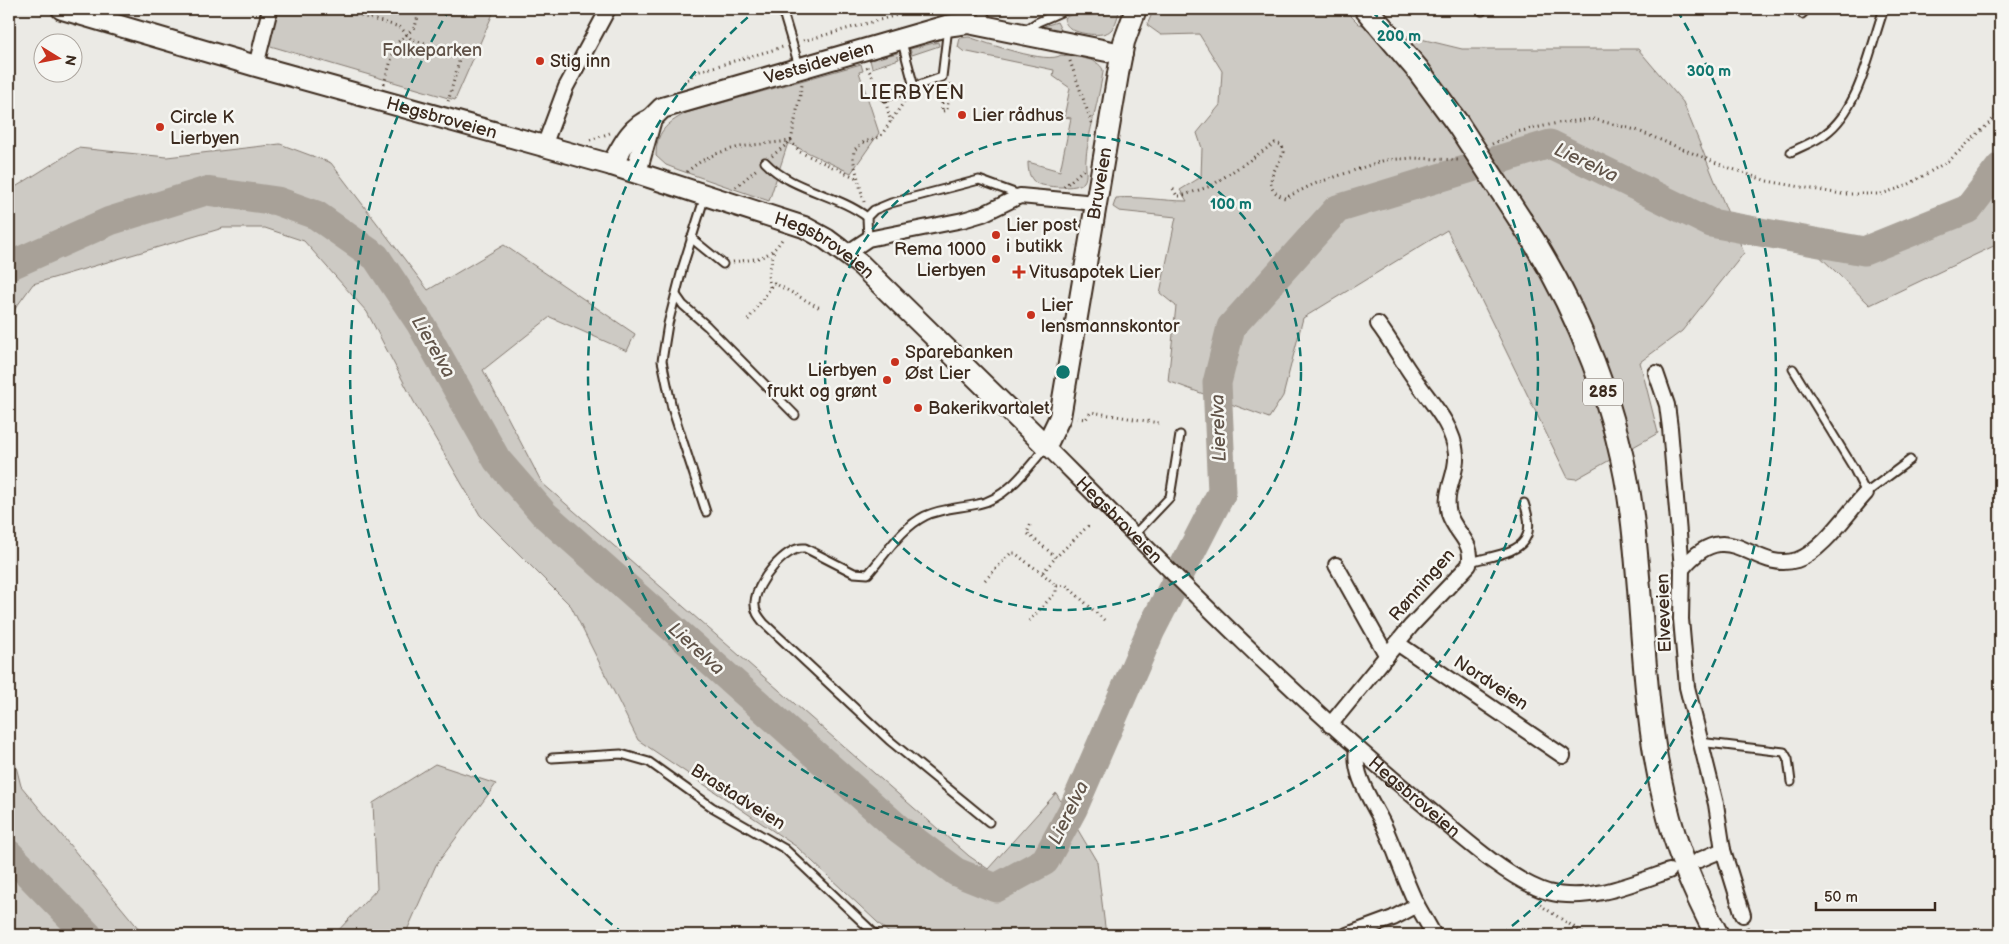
<svg xmlns="http://www.w3.org/2000/svg" width="2009" height="944" font-family="'Balsamiq Sans',sans-serif">
<style>
.green{fill:#cdcac4;stroke:#847a71}
.lines{fill:none;stroke-linecap:round;stroke-linejoin:round}
.river{stroke:#a8a198;stroke-width:29}
.lane-casing{stroke:#3b2a1e;stroke-width:11}
.street-casing{stroke:#3b2a1e;stroke-width:18}
.secondary-casing{stroke:#3b2a1e;stroke-width:24}
.primary-casing{stroke:#3b2a1e;stroke-width:26}
.path{stroke:#3b2a1e;stroke-width:3;stroke-dasharray:1 4;stroke-linecap:butt}
.lane{stroke:#f6f6f2;stroke-width:7}
.street{stroke:#f6f6f2;stroke-width:14}
.secondary{stroke:#f6f6f2;stroke-width:20}
.primary{stroke:#f6f6f2;stroke-width:22}
.primary-bridge-casing{stroke:#3b2a1e;stroke-width:26;stroke-linecap:butt}
.primary-bridge{stroke:#f6f6f2;stroke-width:22}
.ring{fill:none;stroke:#0f766e;stroke-width:2.5;stroke-dasharray:9 6}
.poi-dot{fill:#c8321e;stroke:#f6f6f2;stroke-width:2}
.labels{text-anchor:middle;dominant-baseline:central;stroke-width:5;stroke-linejoin:round;paint-order:stroke}
.shield{fill:#f6f6f2;stroke:#73675e;stroke-width:1}
.shield-label{font-size:16px;font-weight:bold;fill:#3b2a1e}
.park-label{font-size:18px;fill:#605248;stroke:#f6f6f2}
.poi-label{font-size:18px;fill:#3b2a1e;stroke:#f6f6f2;text-anchor:start}
.street-label{font-size:18px;fill:#3b2a1e;stroke:#f6f6f2}
.water-label{font-size:19px;font-style:italic;fill:#615449;stroke:#f6f6f2}
.quarter-label{font-size:20px;letter-spacing:1px;fill:#3b2a1e;stroke:#f6f6f2}
.centre{fill:#0f766e;stroke:#f6f6f2;stroke-width:2.5}
.ring-label{font-size:15px;text-anchor:middle;font-weight:bold;fill:#0f766e;stroke:#f6f6f2;stroke-width:5;stroke-linejoin:round;paint-order:stroke}
</style>
<rect width="100%" height="100%" fill="#ebeae5"/>
<filter id="ink" filterUnits="userSpaceOnUse"><feTurbulence type="fractalNoise" baseFrequency=".02" numOctaves="2"/><feDisplacementMap in="SourceGraphic" scale="10" xChannelSelector="R" yChannelSelector="G"/><feConvolveMatrix kernelMatrix="1 2 1 2 8 2 1 2 1" color-interpolation-filters="sRGB"/></filter>
<g filter="url(#ink)">
<g class="green">
<path d="M 278,9 L 495,9 L 455,100 L 267,45 Z"/>
<path d="M 1085,9 L 1120,9 C 1118,15 1116,25 1111,30 C 1104,38 1077,34 1070,28 C 1066,25 1065,22 1064,18 Z"/>
<path d="M 1154,9 L 1344,9 L 1359,24 L 1462,49 L 1638,49 L 1683,102 L 1744,253 L 1682,331 L 1640,362 L 1658,433 L 1576,479 L 1568,478 L 1447,230 L 1303,318 L 1283,396 L 1269,418 L 1168,381 L 1176,306 L 1160,293 L 1176,217 L 1119,211 L 1113,207 L 1116,198 C 1138,196 1164,201 1187,201 L 1180,190 L 1201,177 L 1202,148 L 1197,133 L 1220,105 L 1222,71 L 1199,34 L 1161,35 L 1147,25 Z"/>
<path d="M 1057,22 L 1063,34 L 1038,28 Z"/>
<path d="M 969,37 C 986,43 1048,65 1061,55 C 1073,57 1098,57 1103,70 C 1104,73 1092,124 1090,133 C 1089,142 1086,151 1086,159 C 1085,166 1088,177 1084,182 C 1078,190 1043,187 1036,183 C 1029,178 1028,170 1028,162 L 1060,171 L 1071,118 L 1064,117 L 1070,88 L 1053,76 L 1054,70 L 963,51 L 958,47 L 960,38 Z"/>
<path d="M 938,42 L 939,46 L 912,55 L 910,49 Z"/>
<path d="M 897,53 L 899,59 L 872,68 L 870,60 Z"/>
<path d="M 861,64 L 863,71 L 859,72 L 879,133 L 851,173 L 788,143 L 769,201 L 679,170 L 666,165 L 656,156 C 656,132 666,124 686,113 Z"/>
<path d="M 280,144 L 331,163 L 428,290 L 504,245 L 635,334 L 627,351 L 550,317 L 483,370 L 542,483 L 969,856 L 988,869 L 1056,793 L 1097,862 L 1106,935 L 891,935 L 797,847 L 638,740 L 571,606 L 480,515 L 414,402 L 367,312 L 304,241 L 265,228 L 223,228 L 33,284 L 9,317 L 9,191 L 78,148 L 167,157 Z"/>
<path d="M 2000,166 L 2000,243 L 1870,305 L 1804,241 L 1860,253 L 1967,212 Z"/>
<path d="M 9,739 L 21,786 L 144,935 L 9,935 Z"/>
<path d="M 435,764 L 496,784 L 436,865 L 405,935 L 334,935 L 377,889 L 373,803 Z"/>
</g>
<g class="lines">
<g class="river">
<path d="M 9,266 L 110,221 L 206,191 L 277,201 L 316,215 L 376,257 L 420,323 L 497,460 L 544,514 L 899,829 L 956,872 L 996,888 L 1045,861 L 1073,809 L 1151,630 L 1222,492 L 1217,383 L 1231,327 L 1337,209 L 1550,144 L 1711,223 L 1864,251 L 1968,209 L 2000,167"/>
<path d="M 9,854 L 88,935"/>
</g>
<defs>
<g id="lane">
<path d="M 782,9 L 799,66"/>
<path d="M 981,9 L 989,24"/>
<path d="M 1482,9 L 1482,11"/>
<path d="M 1802,14 L 1807,9"/>
<path d="M 1024,31 L 1038,22 L 1068,9"/>
<path d="M 902,42 L 914,87"/>
<path d="M 885,97 L 942,77 L 948,27"/>
<path d="M 1791,152 C 1802,146 1815,142 1825,134 C 1860,109 1870,47 1884,9"/>
<path d="M 765,162 C 791,190 837,194 867,217"/>
<path d="M 705,196 L 683,266 L 668,324 L 662,361 L 672,408 L 706,512"/>
<path d="M 691,238 L 723,264"/>
<path d="M 868,239 L 867,217 L 874,210 L 891,203 L 979,180 L 1020,195"/>
<path d="M 676,295 L 683,305 L 707,326 L 795,415"/>
<path d="M 1793,369 L 1853,467 L 1866,493 L 1910,460"/>
<path d="M 1134,535 L 1170,497 L 1180,435"/>
<path d="M 1470,562 C 1506,552 1542,552 1524,503"/>
<path d="M 1699,742 L 1784,752 L 1788,759 L 1791,782"/>
<path d="M 552,758 L 621,754 L 649,762 L 712,807 L 785,849 L 876,935"/>
<path d="M 989,822 L 889,740 L 764,623 C 759,617 754,611 755,602 C 756,583 785,546 805,548 L 854,573 L 868,574 C 886,554 901,528 925,516 C 942,508 960,508 978,504 C 1006,499 1027,469 1045,448"/>
</g>
<g id="street">
<path d="M 256,66 L 270,9"/>
<path d="M 544,146 L 566,87 L 608,9"/>
<path d="M 847,253 L 868,239 L 963,220 L 983,214 L 1020,196 L 1096,203"/>
<path d="M 1656,373 L 1667,405 L 1670,428 L 1682,569 L 1681,619 L 1687,687 L 1716,804 L 1723,850 L 1743,915"/>
<path id="s1" d="M 1046,446 C 1169,570 1290,694 1424,805 C 1456,832 1508,880 1548,892 C 1588,903 1632,884 1669,871"/>
<path d="M 1336,565 L 1387,656"/>
<path d="M 1682,569 C 1730,511 1752,574 1797,560 C 1822,552 1848,512 1866,493"/>
<path d="M 1397,643 L 1563,756"/>
<path d="M 1330,725 L 1411,626 L 1469,565 C 1475,543 1455,533 1449,514 C 1443,490 1458,475 1456,454 C 1453,424 1430,402 1414,378 C 1401,360 1391,341 1378,324"/>
<path d="M 1699,860 L 1723,850"/>
<path d="M 1417,905 L 1434,935"/>
<path d="M 1347,935 L 1393,918 L 1417,905 C 1405,881 1397,855 1386,830 C 1375,805 1352,777 1357,748"/>
</g>
<g id="secondary">
<path id="s2" d="M 62,9 L 256,66 L 612,165 L 804,227 L 826,239 L 861,265 L 1046,446 L 1060,417 L 1119,68 L 1124,42 L 1136,9"/>
<path d="M 612,165 C 623,145 630,128 651,119"/>
<path id="s3" d="M 636,172 L 651,119 L 662,108 L 946,26 L 968,23 L 1122,54"/>
</g>
<g id="primary">
<path d="M 1366,9 L 1418,70 L 1457,123"/>
<path d="M 1521,221 C 1579,309 1619,412 1632,516 C 1644,611 1642,709 1665,802 C 1676,849 1694,892 1717,935"/>
</g>
</defs>
<use href="#lane" class="lane-casing"/>
<use href="#street" class="street-casing"/>
<use href="#secondary" class="secondary-casing"/>
<use href="#primary" class="primary-casing"/>
<g class="path">
<path d="M 337,9 L 400,27 L 411,39 L 458,53 L 460,58 L 448,102"/>
<path d="M 803,41 L 919,9"/>
<path d="M 1070,61 L 1092,124"/>
<path d="M 867,67 L 880,90"/>
<path d="M 684,83 L 696,72 L 783,47"/>
<path d="M 384,84 L 396,44 L 415,27 L 420,9"/>
<path d="M 942,88 L 942,111"/>
<path d="M 887,107 L 891,122"/>
<path d="M 943,111 L 947,110 L 951,83"/>
<path d="M 590,140 L 610,133"/>
<path d="M 1492,144 L 1517,132 L 1558,123 L 1593,119 L 1636,130 L 1724,166 L 1767,181 L 1841,194 L 1881,194 L 1906,186 L 1950,160 L 2000,113"/>
<path d="M 772,156 L 791,141 L 802,85"/>
<path d="M 687,172 C 716,145 755,145 791,141 L 800,152 L 859,179"/>
<path d="M 736,187 L 758,168"/>
<path d="M 1064,187 L 1084,169"/>
<path d="M 1173,189 L 1177,196 L 1181,196 L 1211,186 L 1275,143 L 1282,145 L 1284,152 C 1277,168 1258,188 1285,198 L 1314,184 L 1385,160 L 1413,158 L 1459,160"/>
<path d="M 864,202 L 853,159 L 854,150 L 864,142 L 880,137 L 904,102"/>
<path d="M 733,262 C 756,259 770,259 783,238"/>
<path d="M 770,287 L 768,275 L 774,252"/>
<path d="M 748,320 L 774,283 L 822,309"/>
<path d="M 1077,418 L 1086,419 L 1091,412 L 1159,423"/>
<path d="M 1030,525 L 1027,533 L 1056,557 L 1090,524"/>
<path d="M 1043,572 L 1056,557"/>
<path d="M 985,580 L 1011,553 L 1015,553 C 1029,565 1044,573 1056,586 L 1066,585 L 1104,620"/>
<path d="M 1029,621 L 1056,592 L 1056,586"/>
<path d="M 1540,905 L 1586,935"/>
<path d="M 1747,927 L 1751,935"/>
</g>
<use href="#lane" class="lane"/>
<use href="#street" class="street"/>
<use href="#secondary" class="secondary"/>
<use href="#primary" class="primary"/>
<defs>
<path id="primary-bridge" d="M 1457,123 L 1521,221"/>
</defs>
<use href="#primary-bridge" class="primary-bridge-casing"/>
<use href="#primary-bridge" class="primary-bridge"/>
</g>
</g>
<g class="ring">
<circle cx="1063" cy="372" r="238"/>
<path d="M1371 11A475 475 0 1 1 755 11"/>
<path d="M624 934A713 713 0 0 1 449 10M1677 10A713 713 0 0 1 1502 934"/>
</g>
<g class="poi-dot">
<circle cx="540" cy="61" r="5"/>
<circle cx="962" cy="115" r="5"/>
<circle cx="160" cy="127" r="5"/>
<circle cx="996" cy="235" r="5"/>
<circle cx="996" cy="259" r="5"/>
<path d="M1016.5 264.5h5v5h5v5h-5v5h-5v-5h-5v-5h5z"/>
<circle cx="1031" cy="315" r="5"/>
<circle cx="895" cy="362" r="5"/>
<circle cx="887" cy="380" r="5"/>
<circle cx="918" cy="408" r="5"/>
</g>
<g class="labels">
<rect class="shield" x="1583" y="378.5" width="40" height="27" rx="4"/>
<g class="shield-label">
<text x="1603" y="392">285</text>
</g>
<g class="park-label">
<text x="432" y="50">Folkeparken</text>
</g>
<g class="poi-label">
<text x="550" y="61">Stig inn</text>
<text x="972" y="115">Lier rådhus</text>
<text x="170" y="117">Circle K<tspan x="170" dy="21">Lierbyen</tspan></text>
<text x="1006" y="225">Lier post<tspan x="1006" dy="21">i butikk</tspan></text>
<text x="986" y="249" text-anchor="end">Rema 1000<tspan x="986" dy="21">Lierbyen</tspan></text>
<text x="1029" y="272">Vitusapotek Lier</text>
<text x="1041" y="305">Lier<tspan x="1041" dy="21">lensmannskontor</tspan></text>
<text x="905" y="352">Sparebanken<tspan x="905" dy="21">Øst Lier</tspan></text>
<text x="877" y="370" text-anchor="end">Lierbyen<tspan x="877" dy="21">frukt og grønt</tspan></text>
<text x="928" y="408">Bakerikvartalet</text>
</g>
<g class="street-label">
<text stroke="none"><textPath href="#s3" startOffset="234">Vestsideveien</textPath></text>
<text stroke="none"><textPath href="#s2" startOffset="395">Hegsbroveien</textPath></text>
<text stroke="none"><textPath href="#s2" startOffset="1370">Bruveien</textPath></text>
<text stroke="none"><textPath href="#s2" startOffset="800">Hegsbroveien</textPath></text>
<text stroke="none"><textPath href="#s1" startOffset="104">Hegsbroveien</textPath></text>
<text transform="translate(1422 585) rotate(-49)">Rønningen</text>
<text transform="translate(1664 613) rotate(-92)">Elveveien</text>
<text transform="translate(1491 683) rotate(33)">Nordveien</text>
<text stroke="none"><textPath href="#s1" startOffset="509">Hegsbroveien</textPath></text>
<text transform="translate(738 797) rotate(32)">Brastadveien</text>
</g>
<g class="water-label">
<text transform="translate(1586 163) rotate(25)">Lierelva</text>
<text transform="translate(433 347) rotate(60)">Lierelva</text>
<text transform="translate(1219 428) rotate(-92)">Lierelva</text>
<text transform="translate(696 649) rotate(42)">Lierelva</text>
<text transform="translate(1069 813) rotate(-64)">Lierelva</text>
</g>
<g class="quarter-label">
<text x="912" y="93">LIERBYEN</text>
</g>
</g>
<circle cx="1063" cy="372" r="8" class="centre"/>
<g class="ring-label">
<text x="1399" y="41">200 m</text>
<text x="1709" y="76">300 m</text>
<text x="1231" y="209">100 m</text>
</g>
<rect width="2009" height="944" fill="none" stroke="#f6f6f2" stroke-width="30"/>
<rect x="15" y="15" width="1979" height="914" fill="none" stroke="#3b2a1e" stroke-width="2" filter="url(#ink)"/>
<g transform="translate(58 58) rotate(100)"><circle r="24" fill="#f6f6f2" stroke="#aba49d"/>
<path d="M0-4L9 19L0 12L-9 19Z" fill="#c8321e"/>
<text y="-8" font-size="14" font-weight="bold" text-anchor="middle" fill="#3b2a1e">N</text>
</g>
<path d="M1816 902v8h119v-8" fill="none" stroke="#3b2a1e" stroke-width="2.5"/>
<text x="1824" y="902" font-size="15" fill="#3b2a1e" stroke="#f6f6f2" stroke-width="4" paint-order="stroke">50 m</text>
</svg>
